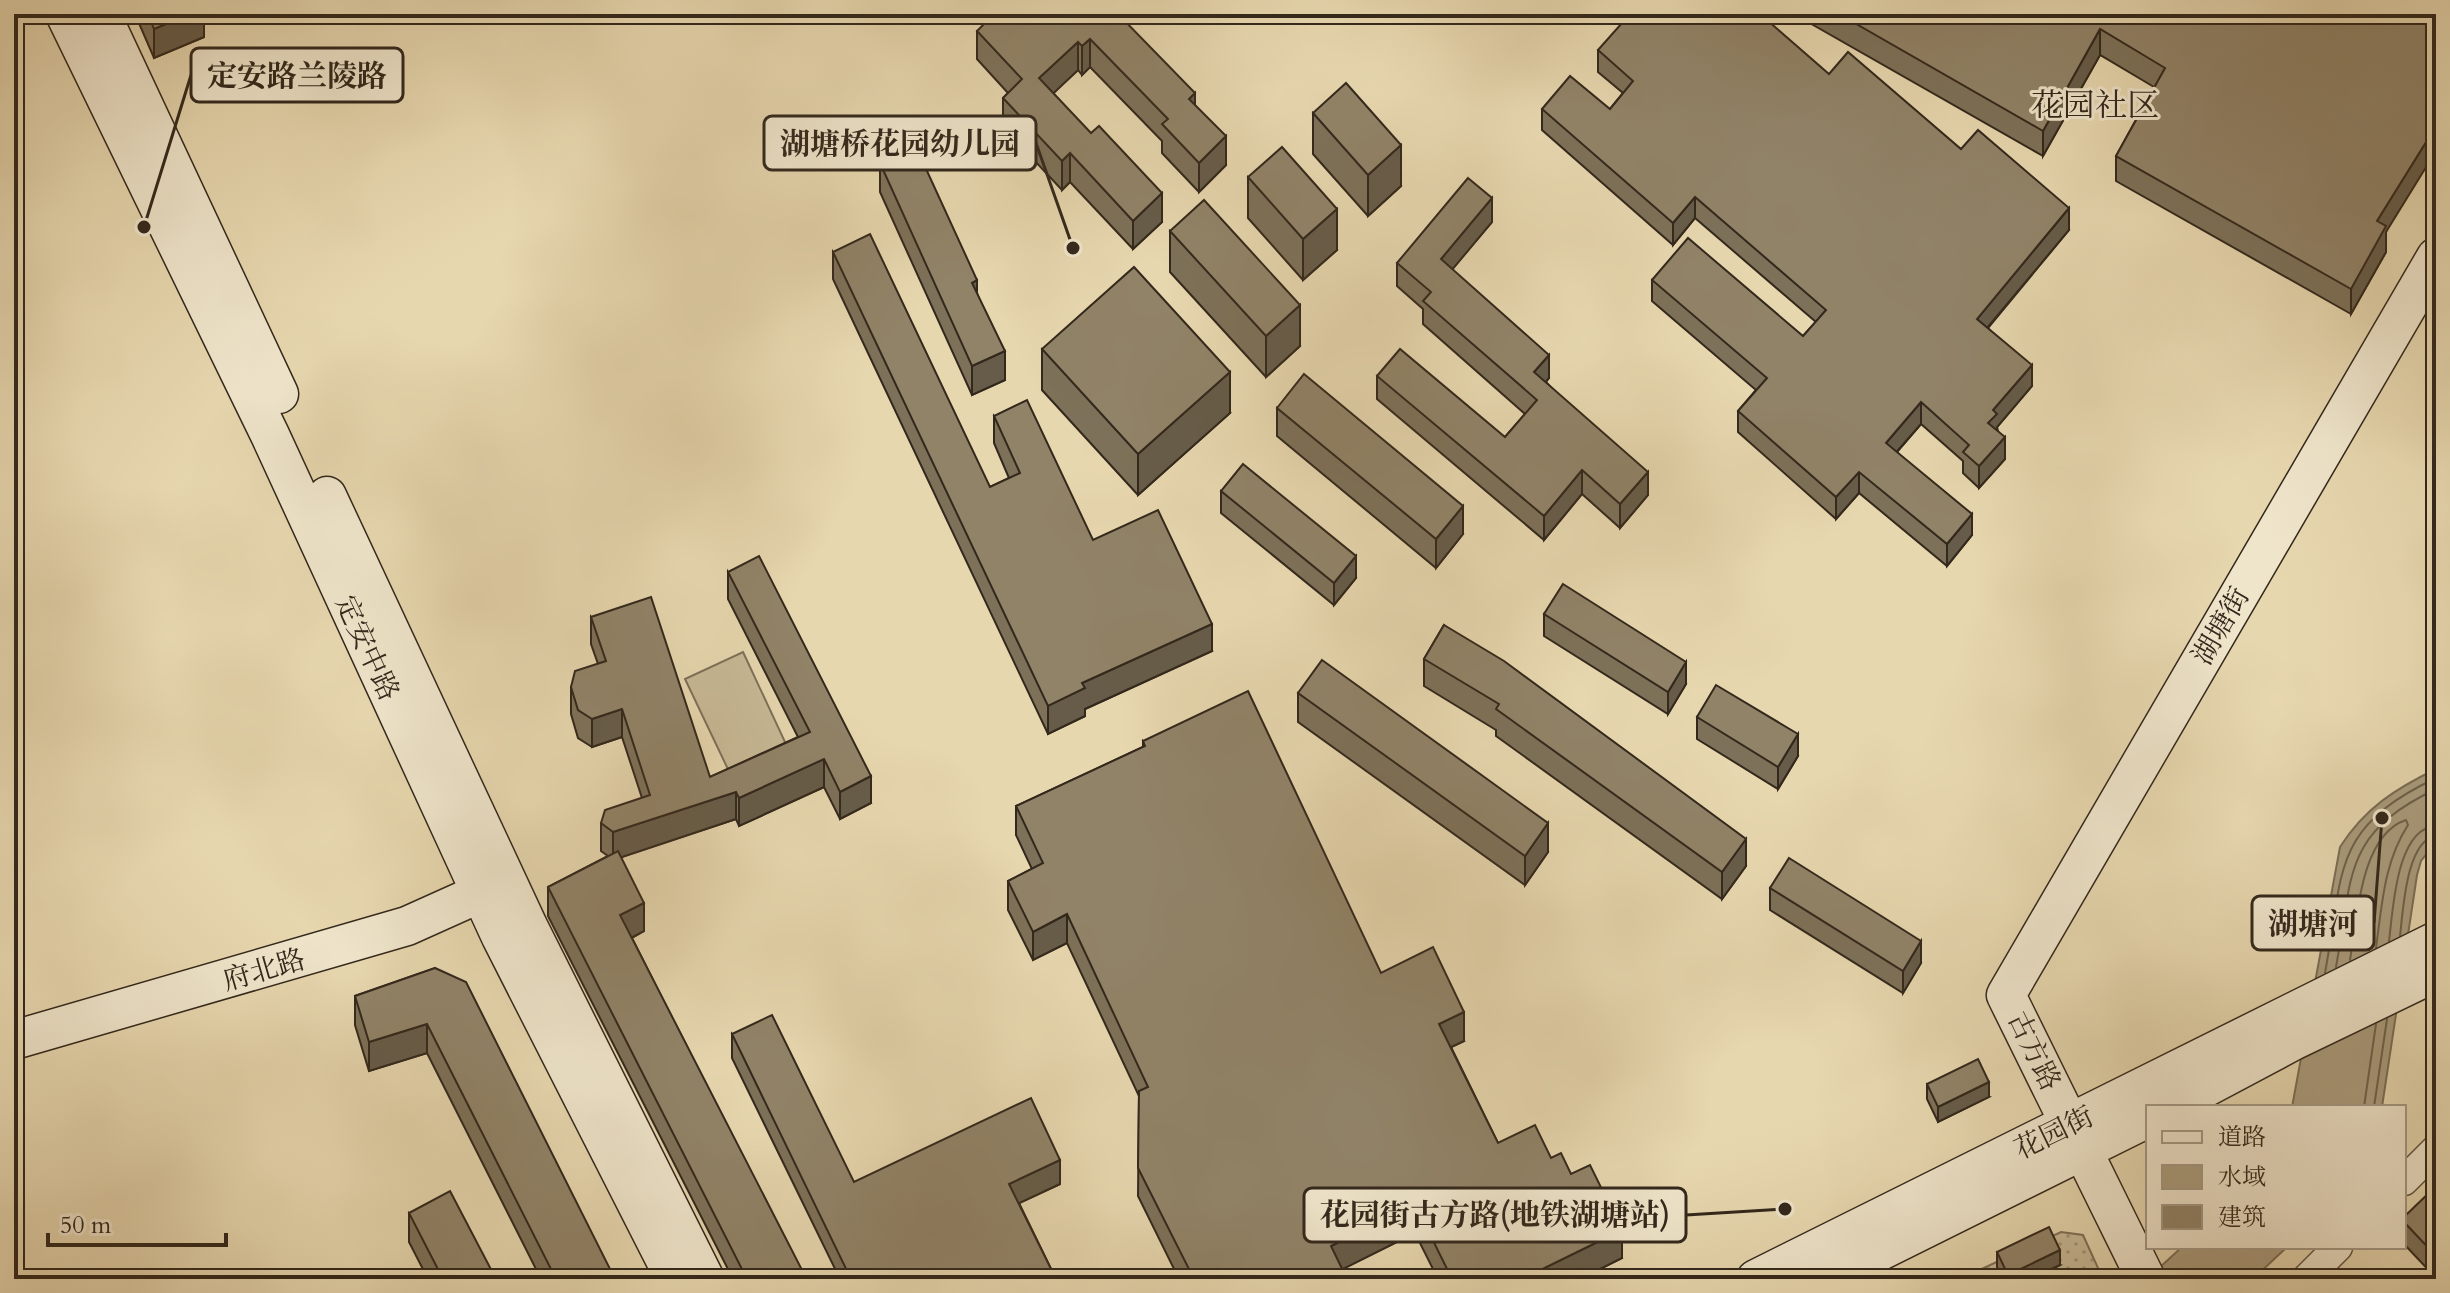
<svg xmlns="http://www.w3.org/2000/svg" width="2450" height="1293" font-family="Cardo,'Noto Serif SC',serif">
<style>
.park{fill:url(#park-dots);stroke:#7e7059;stroke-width:2}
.pitch{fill:#c8b996;stroke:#7e7059;stroke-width:2}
.water{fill:#aa9c7d;stroke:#7a6e56;stroke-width:2}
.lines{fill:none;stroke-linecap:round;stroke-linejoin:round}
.shore{stroke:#6e624c;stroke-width:2}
.street-casing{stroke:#605441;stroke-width:31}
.secondary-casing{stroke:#33281c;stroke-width:41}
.street{stroke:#efe5cb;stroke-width:28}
.secondary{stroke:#efe5cb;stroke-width:38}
.wall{fill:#7d7159;stroke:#33281c;stroke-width:2}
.shaded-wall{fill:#665c49;stroke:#33281c;stroke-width:2}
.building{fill:#918368;stroke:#33281c;stroke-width:2}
.labels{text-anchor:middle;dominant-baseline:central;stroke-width:6;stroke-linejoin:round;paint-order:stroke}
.street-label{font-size:28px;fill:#33281c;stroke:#efe5cb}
.quarter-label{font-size:32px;fill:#33281c;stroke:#efe5cb}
.leader{fill:none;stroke:#33281c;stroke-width:3}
.callout-dot{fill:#33281c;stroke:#efe5cb;stroke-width:3}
.callout{fill:#efe5cb;stroke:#33281c;stroke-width:3}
.callout-label{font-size:30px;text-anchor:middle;font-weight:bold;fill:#33281c}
</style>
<defs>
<pattern id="park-dots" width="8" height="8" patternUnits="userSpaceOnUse" patternTransform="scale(2)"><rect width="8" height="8" fill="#c8b996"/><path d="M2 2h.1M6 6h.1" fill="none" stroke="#a3967a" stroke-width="1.8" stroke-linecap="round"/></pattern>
</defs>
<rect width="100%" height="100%" fill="#e7d7af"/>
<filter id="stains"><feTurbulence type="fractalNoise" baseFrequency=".0025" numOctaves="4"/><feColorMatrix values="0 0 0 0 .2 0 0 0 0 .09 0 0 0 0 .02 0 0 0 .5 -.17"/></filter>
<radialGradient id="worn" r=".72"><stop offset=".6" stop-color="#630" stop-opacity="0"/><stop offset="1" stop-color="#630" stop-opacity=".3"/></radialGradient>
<path class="park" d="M 2061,1232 L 2083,1235 L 2103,1279 L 1960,1279 Z"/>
<path class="pitch" d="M 743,652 L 792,757 L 735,784 L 685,679 Z"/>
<g class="water">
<path d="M 2436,769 L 2436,842 L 2421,861 L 2417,875 L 2382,1107 L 2292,1107 L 2340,847 C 2365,808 2395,789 2436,769 Z"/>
<path d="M 2182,1247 L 2287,1247 L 2253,1279 L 2147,1279 Z"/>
</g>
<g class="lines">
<g class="shore">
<path d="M 2400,936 C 2403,912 2406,840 2436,836"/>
<path d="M 2389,941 C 2393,911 2396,828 2436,826"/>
<path d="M 2350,960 C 2357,920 2360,835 2406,820 L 2408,825 C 2384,862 2382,905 2376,948"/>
<path d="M 2336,967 C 2353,875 2342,834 2436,789"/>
<path d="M 2325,973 C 2344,870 2331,828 2436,778"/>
<path d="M 2364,1107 L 2376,1024"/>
<path d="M 2374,1107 L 2387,1019"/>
</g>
<defs>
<g id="street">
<path d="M 2404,1181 L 2436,1149"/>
<path d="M 2306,1279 L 2338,1247"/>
</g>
<g id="secondary">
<path d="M 65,14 L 270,435 L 501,937 L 675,1279"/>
<path d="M 101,14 L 279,394"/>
<path d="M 327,496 L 528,926 L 705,1279"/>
<path d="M 14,1040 L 407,926 L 505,882"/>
<path d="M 2169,1107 L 2293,1041 L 2436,972"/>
<path d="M 1756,1279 L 2436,941"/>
<path d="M 1824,1279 L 2148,1118"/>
<path d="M 2146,1279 L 2006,995 L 2436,257"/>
</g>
</defs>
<use href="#street" class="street-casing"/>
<use href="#secondary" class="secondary-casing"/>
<use href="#street" class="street"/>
<use href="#secondary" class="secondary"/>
</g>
<g class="wall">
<path d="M 135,14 L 204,14 L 204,37 L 154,58 Z"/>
<path d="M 1106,14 L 1195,105 L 1226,165 L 1199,192 L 1162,153 L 1162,141 L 1090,67 L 1082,75 L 1078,70 L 1053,93 L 1162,222 L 1133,249 L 1070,182 L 1062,190 L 1003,127 L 1003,98 L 1008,93 L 977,59 L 977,31 Z"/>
<path d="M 1579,14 L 1593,14 L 1586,21 Z"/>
<path d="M 1794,14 L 2436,14 L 2386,232 L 2386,252 L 2351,314 L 2116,181 L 2116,156 L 2154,87 L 2100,55 L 2043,156 Z"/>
<path d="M 1598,50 L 1829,74 L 1961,149 L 2069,230 L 1988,328 L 2032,386 L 1997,427 L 2005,459 L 1979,488 L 1963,473 L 1963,461 L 1921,424 L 1897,452 L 1972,535 L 1947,566 L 1859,493 L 1836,519 L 1738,432 L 1738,411 L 1756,390 L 1652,301 L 1652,280 L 1803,336 L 1816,322 L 1695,218 L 1673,245 L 1542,130 L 1542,109 L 1610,109 L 1623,93 L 1598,72 Z"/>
<path d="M 1313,113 L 1401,186 L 1368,216 L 1313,154 Z"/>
<path d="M 880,163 L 977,293 L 1005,380 L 972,395 L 880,192 Z"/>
<path d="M 1248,177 L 1337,250 L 1303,280 L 1248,218 Z"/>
<path d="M 1492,222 L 1452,269 L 1549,378 L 1546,382 L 1648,495 L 1620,528 L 1582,494 L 1544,540 L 1377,399 L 1377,376 L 1505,437 L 1525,414 L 1423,324 L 1423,309 L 1397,286 L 1397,263 Z"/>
<path d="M 1170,231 L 1300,346 L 1266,377 L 1170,272 Z"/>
<path d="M 833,252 L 990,487 L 1009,478 L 994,443 L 994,416 L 1093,540 L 1212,651 L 1085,709 L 1085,716 L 1048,734 L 833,279 Z"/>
<path d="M 1042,349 L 1230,413 L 1138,495 L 1042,390 Z"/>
<path d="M 1277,408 L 1463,534 L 1436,568 L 1277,436 Z"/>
<path d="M 1221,491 L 1356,578 L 1334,605 L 1221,513 Z"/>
<path d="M 728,572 L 871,803 L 840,819 L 824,787 L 739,826 L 736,819 L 621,857 L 644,931 L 632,938 L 803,1279 L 733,1279 L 548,916 L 548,887 L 608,856 L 601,851 L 601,823 L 642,798 L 622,737 L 592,747 L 578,738 L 571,714 L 571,687 L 598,664 L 591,644 L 591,617 L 710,777 L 798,737 L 728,599 Z"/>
<path d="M 1544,614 L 1686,684 L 1668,714 L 1544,636 Z"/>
<path d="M 1444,625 L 1746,866 L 1722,899 L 1496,736 L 1496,730 L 1424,686 L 1424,659 Z"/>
<path d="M 1298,693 L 1548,852 L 1525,885 L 1298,722 Z"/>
<path d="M 1697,717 L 1798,756 L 1778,789 L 1697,739 Z"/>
<path d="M 1143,741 L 1381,973 L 1464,1041 L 1451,1047 L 1498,1143 L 1551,1158 L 1571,1174 L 1622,1258 L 1580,1279 L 1438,1279 L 1415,1233 L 1342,1269 L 1347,1279 L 1179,1279 L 1138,1196 L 1139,1096 L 1067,943 L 1033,960 L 1008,910 L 1008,881 L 1032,869 L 1016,835 L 1016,806 L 1143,747 Z"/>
<path d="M 1770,888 L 1921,963 L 1903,993 L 1770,910 Z"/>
<path d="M 435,968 L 615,1279 L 541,1279 L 427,1053 L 369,1071 L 355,1025 L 355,996 Z"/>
<path d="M 732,1034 L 854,1182 L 1060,1184 L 1019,1203 L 1056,1279 L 840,1279 L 732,1058 Z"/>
<path d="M 1927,1084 L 1989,1097 L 1938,1122 L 1927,1099 Z"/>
<path d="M 2436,1192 L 2436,1278 L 2404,1244 L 2404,1217 Z"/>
<path d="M 409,1213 L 496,1279 L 428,1279 L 409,1242 Z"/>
<path d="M 1997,1252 L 2060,1265 L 2030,1279 L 2003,1279 L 1997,1267 Z"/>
</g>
<g class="shaded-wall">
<path d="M 190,14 L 204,14 L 204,37 L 154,58 L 154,29 Z"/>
<path d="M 1586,14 L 1593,14 L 1586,21 Z"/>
<path d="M 2100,29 L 2100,55 L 2043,156 L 2043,131 Z"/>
<path d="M 1090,39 L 1090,67 L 1082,75 L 1082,46 Z"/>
<path d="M 1078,42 L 1078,70 L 1039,107 L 1039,78 Z"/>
<path d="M 1195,93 L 1195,122 L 1189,99 Z"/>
<path d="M 2436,126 L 2436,151 L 2386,232 L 2386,252 L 2351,314 L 2351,289 L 2377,221 Z"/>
<path d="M 1226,136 L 1226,165 L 1199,192 L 1199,163 Z"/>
<path d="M 1401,145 L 1401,186 L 1368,216 L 1368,175 Z"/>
<path d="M 1070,153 L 1070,182 L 1062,190 L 1062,161 Z"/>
<path d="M 1162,193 L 1162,222 L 1133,249 L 1133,221 Z"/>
<path d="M 1695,197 L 1695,218 L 1673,245 L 1673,223 Z"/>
<path d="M 1492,198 L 1492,222 L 1441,283 L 1441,259 Z"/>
<path d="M 2069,208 L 2069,230 L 1977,340 L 1977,319 Z"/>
<path d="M 1337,209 L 1337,250 L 1303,280 L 1303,239 Z"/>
<path d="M 977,280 L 977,309 L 972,283 Z"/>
<path d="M 1300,305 L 1300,346 L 1266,377 L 1266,336 Z"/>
<path d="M 1005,351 L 1005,380 L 972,395 L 972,366 Z"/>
<path d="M 1549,355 L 1549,378 L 1534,396 L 1534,372 Z"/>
<path d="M 2032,365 L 2032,386 L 1997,427 L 1997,435 L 1988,423 L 1993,410 Z"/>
<path d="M 1230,372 L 1230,413 L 1138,495 L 1138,454 Z"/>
<path d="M 1921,402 L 1921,424 L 1886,464 L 1886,443 Z"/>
<path d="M 2005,437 L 2005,459 L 1979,488 L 1979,466 Z"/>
<path d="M 1582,470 L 1582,494 L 1544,540 L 1544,516 Z"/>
<path d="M 1648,472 L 1648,495 L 1620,528 L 1620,504 Z"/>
<path d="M 1859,472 L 1859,493 L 1836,519 L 1836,497 Z"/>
<path d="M 1463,506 L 1463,534 L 1436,568 L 1436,539 Z"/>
<path d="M 1972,514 L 1972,535 L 1947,566 L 1947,544 Z"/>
<path d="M 1356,556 L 1356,578 L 1334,605 L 1334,583 Z"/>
<path d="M 1212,624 L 1212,651 L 1085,709 L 1085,716 L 1048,734 L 1048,706 L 1082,683 Z"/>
<path d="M 1686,662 L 1686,684 L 1668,714 L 1668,692 Z"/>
<path d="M 622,709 L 622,737 L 592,747 L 592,719 Z"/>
<path d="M 1798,734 L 1798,756 L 1778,789 L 1778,767 Z"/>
<path d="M 824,759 L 824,787 L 739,826 L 739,798 Z"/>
<path d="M 871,776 L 871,803 L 840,819 L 840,792 Z"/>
<path d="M 736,792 L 736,819 L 613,860 L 613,832 Z"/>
<path d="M 1548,823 L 1548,852 L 1525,885 L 1525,856 Z"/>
<path d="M 1746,839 L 1746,866 L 1722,899 L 1722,872 Z"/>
<path d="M 644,903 L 644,931 L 620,944 L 620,915 Z"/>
<path d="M 1067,914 L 1067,943 L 1033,960 L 1033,932 Z"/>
<path d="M 1921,941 L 1921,963 L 1903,993 L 1903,971 Z"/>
<path d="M 1464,1012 L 1464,1041 L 1439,1053 L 1439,1024 Z"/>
<path d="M 427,1024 L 427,1053 L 369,1071 L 369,1042 Z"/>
<path d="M 1989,1082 L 1989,1097 L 1938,1122 L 1938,1107 Z"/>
<path d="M 1060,1160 L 1060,1184 L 1009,1208 L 1009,1184 Z"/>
<path d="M 1415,1204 L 1415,1233 L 1331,1275 L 1331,1246 Z"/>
<path d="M 1622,1230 L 1622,1258 L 1580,1279 L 1522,1279 Z"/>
<path d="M 2060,1250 L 2060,1265 L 2030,1279 L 2008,1279 L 2008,1275 Z"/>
<path d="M 803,1272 L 803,1279 L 791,1279 Z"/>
</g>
<g class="building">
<path d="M 148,14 L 190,14 L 154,29 Z"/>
<path d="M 994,14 L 1106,14 L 1110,18 L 1114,14 L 1118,14 L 1195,93 L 1189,99 L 1226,136 L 1199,163 L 1162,124 L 1168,119 L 1090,39 L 1082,46 L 1078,42 L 1039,78 L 1091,133 L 1099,126 L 1162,193 L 1133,221 L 1070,153 L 1062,161 L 1003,98 L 1022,79 L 977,31 Z"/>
<path d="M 1630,14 L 1760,14 L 1829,74 L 1848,52 L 1961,149 L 1978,130 L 2069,208 L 1977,319 L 2032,365 L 1993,410 L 1997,414 L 1988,423 L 2005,437 L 1979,466 L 1963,452 L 1969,445 L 1921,402 L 1886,443 L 1972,514 L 1947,544 L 1859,472 L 1836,497 L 1738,411 L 1767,378 L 1652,280 L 1688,238 L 1803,336 L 1826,310 L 1695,197 L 1673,223 L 1542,109 L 1570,76 L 1610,109 L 1633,81 L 1598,50 Z"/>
<path d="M 1839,14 L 2436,14 L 2436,126 L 2377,221 L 2386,226 L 2351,289 L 2116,156 L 2165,68 L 2100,29 L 2043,131 Z"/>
<path d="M 1346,83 L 1401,145 L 1368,175 L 1313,113 Z"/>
<path d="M 916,147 L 977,280 L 972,283 L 1005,351 L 972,366 L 880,163 Z"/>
<path d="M 1282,147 L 1337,209 L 1303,239 L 1248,177 Z"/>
<path d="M 1468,178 L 1492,198 L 1441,259 L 1549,355 L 1534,372 L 1648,472 L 1620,504 L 1582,470 L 1544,516 L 1377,376 L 1400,349 L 1505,437 L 1537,400 L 1423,301 L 1431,292 L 1397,263 Z"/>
<path d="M 1204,200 L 1300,305 L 1266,336 L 1170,231 Z"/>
<path d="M 870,234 L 990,487 L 1020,473 L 994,416 L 1027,400 L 1093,540 L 1158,510 L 1212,624 L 1082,683 L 1085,688 L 1048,706 L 833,252 Z"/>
<path d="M 1134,267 L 1230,372 L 1138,454 L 1042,349 Z"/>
<path d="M 1304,374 L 1463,506 L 1436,539 L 1277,408 Z"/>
<path d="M 1243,464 L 1356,556 L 1334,583 L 1221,491 Z"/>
<path d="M 759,556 L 871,776 L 840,792 L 824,759 L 739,798 L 736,792 L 613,832 L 601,823 L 605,810 L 650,795 L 622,709 L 592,719 L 578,710 L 571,687 L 575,671 L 606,661 L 591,617 L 651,597 L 710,777 L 810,732 L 728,572 Z"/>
<path d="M 1563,584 L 1686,662 L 1668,692 L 1544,614 Z"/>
<path d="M 1444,625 L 1504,661 L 1746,839 L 1722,872 L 1496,709 L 1499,704 L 1424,659 Z"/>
<path d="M 1322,660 L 1548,823 L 1525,856 L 1298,693 Z"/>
<path d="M 1716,685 L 1798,734 L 1778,767 L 1697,717 Z"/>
<path d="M 1248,691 L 1381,973 L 1433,947 L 1464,1012 L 1439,1024 L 1498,1143 L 1535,1125 L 1551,1158 L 1561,1153 L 1571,1174 L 1590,1165 L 1622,1230 L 1522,1279 L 1452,1279 L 1415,1204 L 1331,1246 L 1347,1279 L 1194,1279 L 1138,1168 L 1139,1091 L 1148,1087 L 1067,914 L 1033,932 L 1008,881 L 1043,863 L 1016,806 L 1145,746 L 1143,741 Z"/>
<path d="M 618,851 L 644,903 L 620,915 L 803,1272 L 791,1279 L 747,1279 L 548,887 Z"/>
<path d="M 1789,858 L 1921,941 L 1903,971 L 1770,888 Z"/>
<path d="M 435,968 L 466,982 L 615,1279 L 556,1279 L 427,1024 L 369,1042 L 355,996 Z"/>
<path d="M 772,1015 L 854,1182 L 1031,1098 L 1060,1160 L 1009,1184 L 1056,1279 L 851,1279 L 732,1034 Z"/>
<path d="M 1978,1059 L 1989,1082 L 1938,1107 L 1927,1084 Z"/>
<path d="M 2433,1189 L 2436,1192 L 2436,1256 L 2404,1222 L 2404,1217 Z"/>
<path d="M 450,1191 L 496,1279 L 443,1279 L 409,1213 Z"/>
<path d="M 2049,1227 L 2060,1250 L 2008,1275 L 1997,1252 Z"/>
</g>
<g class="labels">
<g class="street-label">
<text transform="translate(2221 626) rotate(-60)">湖塘街</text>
<text transform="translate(367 648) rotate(65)">定安中路</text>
<text transform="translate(264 970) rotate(-16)">府北路</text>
<text transform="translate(2034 1051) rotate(64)">古方路</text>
<text transform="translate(2054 1133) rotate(-26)">花园街</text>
</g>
<g class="quarter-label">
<text x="2095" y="106">花园社区</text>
</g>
</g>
<path class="leader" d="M144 227L191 75M1073 248L1036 143M2382 818L2374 923M1785 1209L1686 1215"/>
<g class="callout-dot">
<circle cx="144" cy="227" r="8"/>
<circle cx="1073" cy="248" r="8"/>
<circle cx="2382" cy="818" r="8"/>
<circle cx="1785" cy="1209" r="8"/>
</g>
<g class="callout">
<rect x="191" y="48" width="212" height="54" rx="8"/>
<rect x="764" y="116" width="272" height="54" rx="8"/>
<rect x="2252" y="896" width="122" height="54" rx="8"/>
<rect x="1304" y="1188" width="382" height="54" rx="8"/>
</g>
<g class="callout-label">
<text x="297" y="86">定安路兰陵路</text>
<text x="900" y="154">湖塘桥花园幼儿园</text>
<text x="2313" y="934">湖塘河</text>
<text x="1495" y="1225">花园街古方路(地铁湖塘站)</text>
</g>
<rect width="2450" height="1293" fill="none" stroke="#e7d7af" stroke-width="48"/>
<rect x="16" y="16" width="2418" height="1261" fill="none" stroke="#33281c" stroke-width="4"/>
<rect x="24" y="24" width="2402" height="1245" fill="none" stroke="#33281c" stroke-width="2"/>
<rect x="2146" y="1105" width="260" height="144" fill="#efe5cb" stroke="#a49985" stroke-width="2"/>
<rect x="2162" y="1131" width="40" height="12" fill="#efe5cb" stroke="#a49985" stroke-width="2"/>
<text x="2218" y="1145" font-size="24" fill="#33281c">道路</text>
<rect x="2162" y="1165" width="40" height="24" fill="#aa9c7d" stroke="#a49985" stroke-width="2"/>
<text x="2218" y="1185" font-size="24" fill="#33281c">水域</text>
<rect x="2162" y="1205" width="40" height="24" fill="#918368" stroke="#a49985" stroke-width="2"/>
<text x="2218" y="1225" font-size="24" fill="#33281c">建筑</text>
<path d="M48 1233v12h178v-12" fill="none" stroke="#33281c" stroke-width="4"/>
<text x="60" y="1233" font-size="24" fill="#33281c" stroke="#efe5cb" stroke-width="6" paint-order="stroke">50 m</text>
<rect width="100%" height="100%" filter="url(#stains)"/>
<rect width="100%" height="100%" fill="url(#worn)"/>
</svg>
